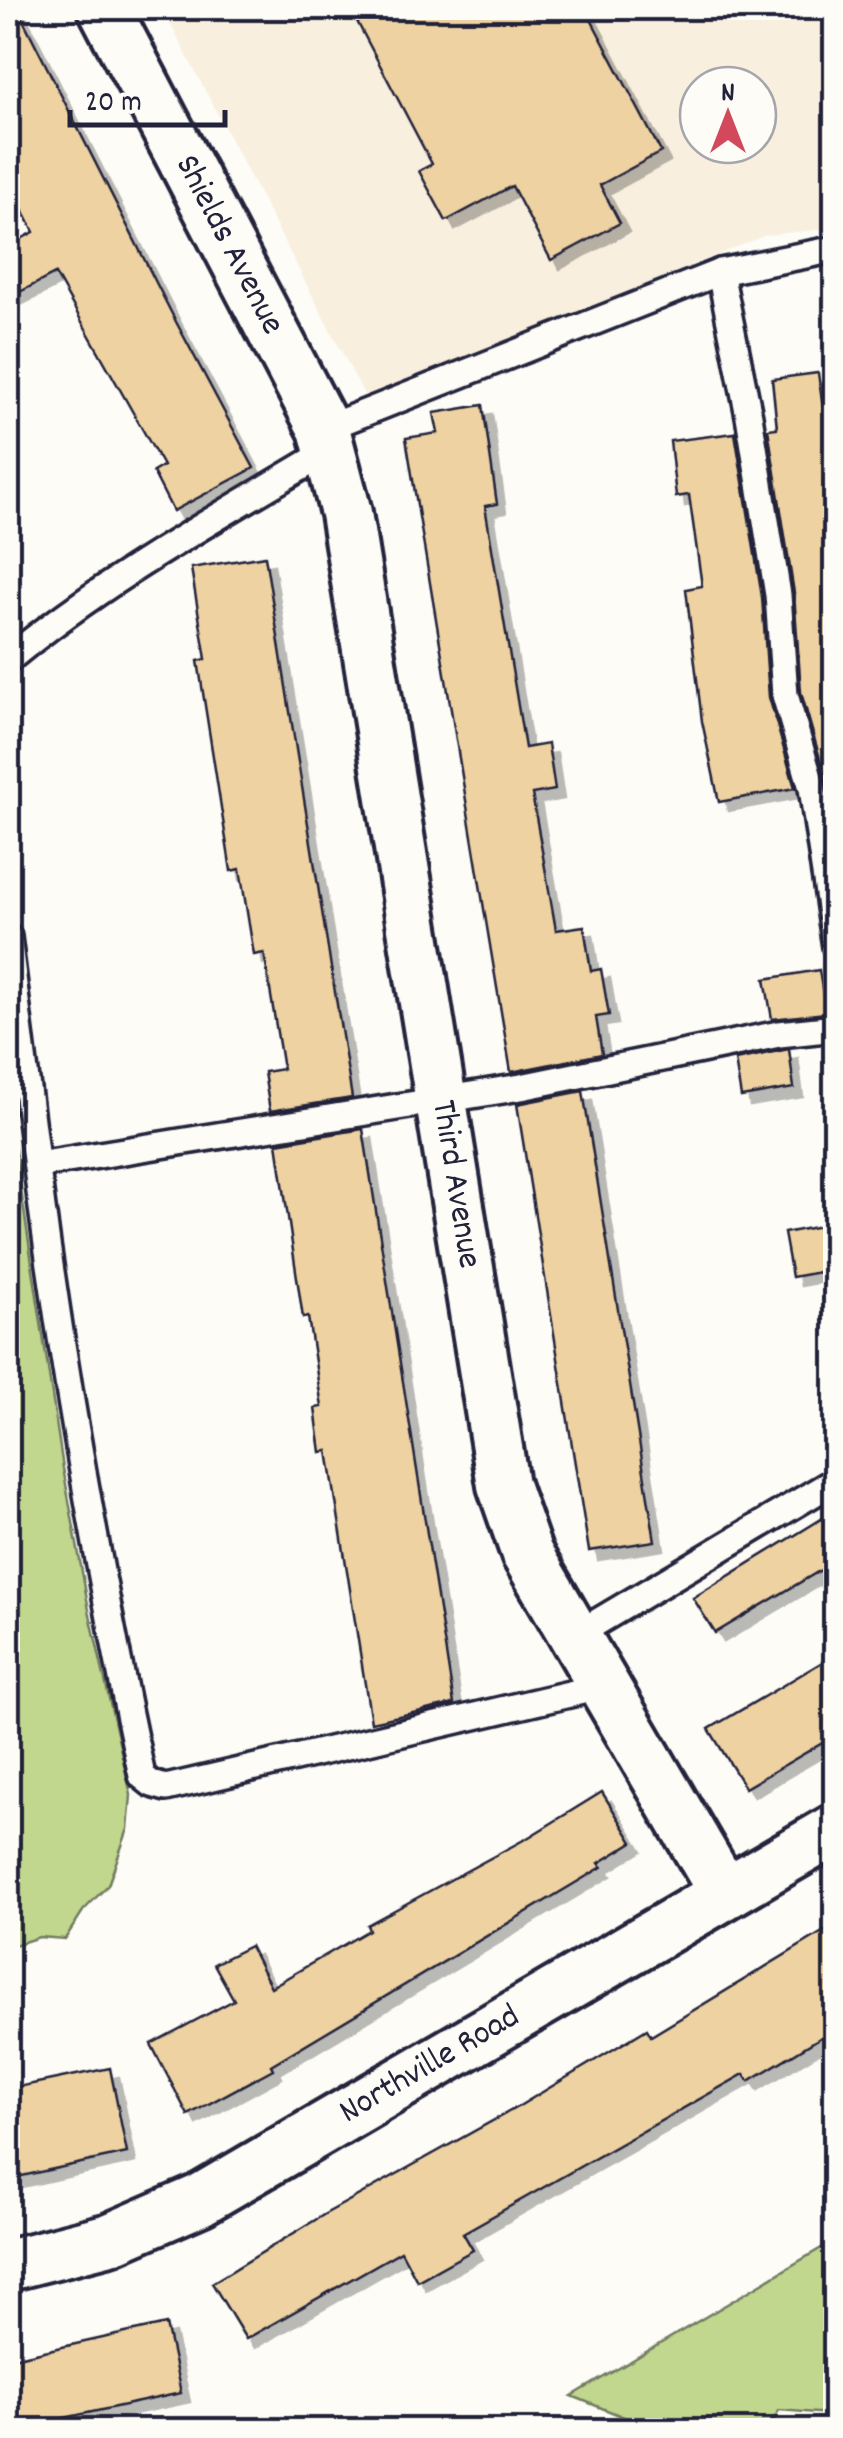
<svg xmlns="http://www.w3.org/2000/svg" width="843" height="2438" font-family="Dekko,sans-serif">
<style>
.built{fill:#f8efde;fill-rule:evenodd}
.green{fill:#c1d78d;stroke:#727c64;stroke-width:2.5}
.building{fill:#eed2a2;stroke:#22223b;stroke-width:2.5;filter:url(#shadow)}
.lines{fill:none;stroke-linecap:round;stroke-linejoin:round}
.service-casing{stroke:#22223b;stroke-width:32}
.minor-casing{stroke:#22223b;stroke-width:58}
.service{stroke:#fdfcf7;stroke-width:25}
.minor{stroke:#fdfcf7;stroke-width:50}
.labels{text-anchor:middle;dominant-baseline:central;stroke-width:8;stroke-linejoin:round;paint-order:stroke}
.street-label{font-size:35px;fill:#22223b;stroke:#fdfcf7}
</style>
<defs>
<filter id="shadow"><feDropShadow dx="9" dy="9" stdDeviation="0" flood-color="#0004"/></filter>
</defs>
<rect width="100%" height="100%" fill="#fdfcf7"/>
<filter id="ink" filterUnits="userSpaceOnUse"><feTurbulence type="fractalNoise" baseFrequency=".01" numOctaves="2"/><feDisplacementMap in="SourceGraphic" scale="20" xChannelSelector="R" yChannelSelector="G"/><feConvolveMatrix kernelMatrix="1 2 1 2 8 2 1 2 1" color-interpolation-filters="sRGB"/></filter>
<g filter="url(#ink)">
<path class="built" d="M 162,8 L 835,8 L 835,228 L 766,235 L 366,398 ZM 698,85 L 758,85 L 758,145 L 698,145 Z"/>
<g class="green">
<path d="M 8,1104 L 63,1468 L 89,1610 L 131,1795 L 128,1829 L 108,1885 L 83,1911 L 65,1939 L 39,1937 L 8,1947 Z"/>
<path d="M 835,2240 L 836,2404 L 830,2414 L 779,2410 L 768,2430 L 656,2430 L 572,2396 Z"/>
</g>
<g class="building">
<path d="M 8,8 L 17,8 L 174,318 L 254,468 L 173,511 L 153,472 L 163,466 L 55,274 L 8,298 L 8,246 L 34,232 L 8,180 Z"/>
<path d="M 350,8 L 585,8 L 661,152 L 600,185 L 620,223 L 551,260 L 512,186 L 446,221 L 419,171 L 432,164 Z"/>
<path d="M 818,373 L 836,499 L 836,781 L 827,783 L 801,692 L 794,593 L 768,429 L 777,428 L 772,379 Z"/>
<path d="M 483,405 L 497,504 L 485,506 L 525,748 L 548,744 L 555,790 L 532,794 L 556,930 L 584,926 L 591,971 L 601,969 L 609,1015 L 596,1017 L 602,1054 L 511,1072 L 406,438 L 438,433 L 434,413 Z"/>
<path d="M 735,433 L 762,597 L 769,697 L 795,788 L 719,802 L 702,721 L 686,589 L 702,586 L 689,495 L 676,497 L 670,441 Z"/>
<path d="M 265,556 L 352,1098 L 270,1111 L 264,1072 L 283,1069 L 264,953 L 254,955 L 240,869 L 231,871 L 198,661 L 206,659 L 191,568 Z"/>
<path d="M 819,970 L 826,1013 L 772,1019 L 765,979 Z"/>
<path d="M 789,1049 L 794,1088 L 741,1097 L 735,1060 Z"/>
<path d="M 583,1091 L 655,1541 L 589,1551 L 517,1104 Z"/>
<path d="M 363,1129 L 454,1704 L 371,1722 L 328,1451 L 321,1452 L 315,1408 L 322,1407 L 308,1317 L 303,1318 L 277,1143 Z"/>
<path d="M 836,1223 L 836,1269 L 792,1277 L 784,1233 Z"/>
<path d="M 836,1510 L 836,1561 L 715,1633 L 693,1598 Z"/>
<path d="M 836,1654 L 836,1735 L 745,1788 L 709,1729 Z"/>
<path d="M 602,1792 L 633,1842 L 599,1863 L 602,1867 L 271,2065 L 273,2069 L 188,2115 L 151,2044 L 234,2000 L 214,1964 L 250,1946 L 271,1987 L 369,1930 L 367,1925 L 529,1837 Z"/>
<path d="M 836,1924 L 836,2028 L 749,2081 L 744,2074 L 463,2233 L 473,2250 L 417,2281 L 401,2251 L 246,2339 L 212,2283 L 325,2214 L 521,2105 L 647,2029 L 651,2036 Z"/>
<path d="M 110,2068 L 127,2153 L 8,2179 L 8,2089 Z"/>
<path d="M 166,2324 L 181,2393 L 8,2430 L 8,2359 Z"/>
</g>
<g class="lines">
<defs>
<g id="service">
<path d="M 720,272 L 836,249"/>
<path d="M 324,429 L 720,272 L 749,416 L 778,595 L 785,695 L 812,788 L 836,947"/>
<path d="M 8,660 C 106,578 221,516 330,450"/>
<path d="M 8,937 C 20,1027 30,1118 42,1208 C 68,1399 102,1588 142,1776 L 152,1784 L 166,1788 L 604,1686"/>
<path d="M 37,1165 L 521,1087 L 779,1034 L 836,1028"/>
<path d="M 574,1636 L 836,1480"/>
</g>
<g id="minor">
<path id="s1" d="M 104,8 L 324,429 L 346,513 L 503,1485 L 527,1554 L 724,1892"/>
<path id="s2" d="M 8,2265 L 110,2239 L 200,2200 L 836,1829"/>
</g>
</defs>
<use href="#service" class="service-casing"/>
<use href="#minor" class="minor-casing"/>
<use href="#service" class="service"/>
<use href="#minor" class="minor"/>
</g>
</g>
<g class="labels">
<g class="street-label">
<text stroke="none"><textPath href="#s1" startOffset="268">Shields Avenue</textPath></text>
<text stroke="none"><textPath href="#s1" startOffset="1242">Third Avenue</textPath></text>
<text stroke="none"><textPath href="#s2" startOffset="470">Northville Road</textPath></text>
</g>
</g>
<rect width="843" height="2438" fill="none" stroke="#fdfcf7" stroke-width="40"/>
<rect x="20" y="20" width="803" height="2398" fill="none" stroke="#22223b" stroke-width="4" filter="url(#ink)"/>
<g transform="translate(728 115)"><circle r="48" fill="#fdfcf7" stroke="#a5a5ac" stroke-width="2.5"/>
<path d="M0-8L18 38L0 25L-18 38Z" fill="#d1495b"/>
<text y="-15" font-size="28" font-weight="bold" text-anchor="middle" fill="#22223b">N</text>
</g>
<path d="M70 110v15h155v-15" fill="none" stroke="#22223b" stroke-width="5"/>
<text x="85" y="110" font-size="30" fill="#22223b" stroke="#fdfcf7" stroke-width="8" paint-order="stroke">20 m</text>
</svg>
